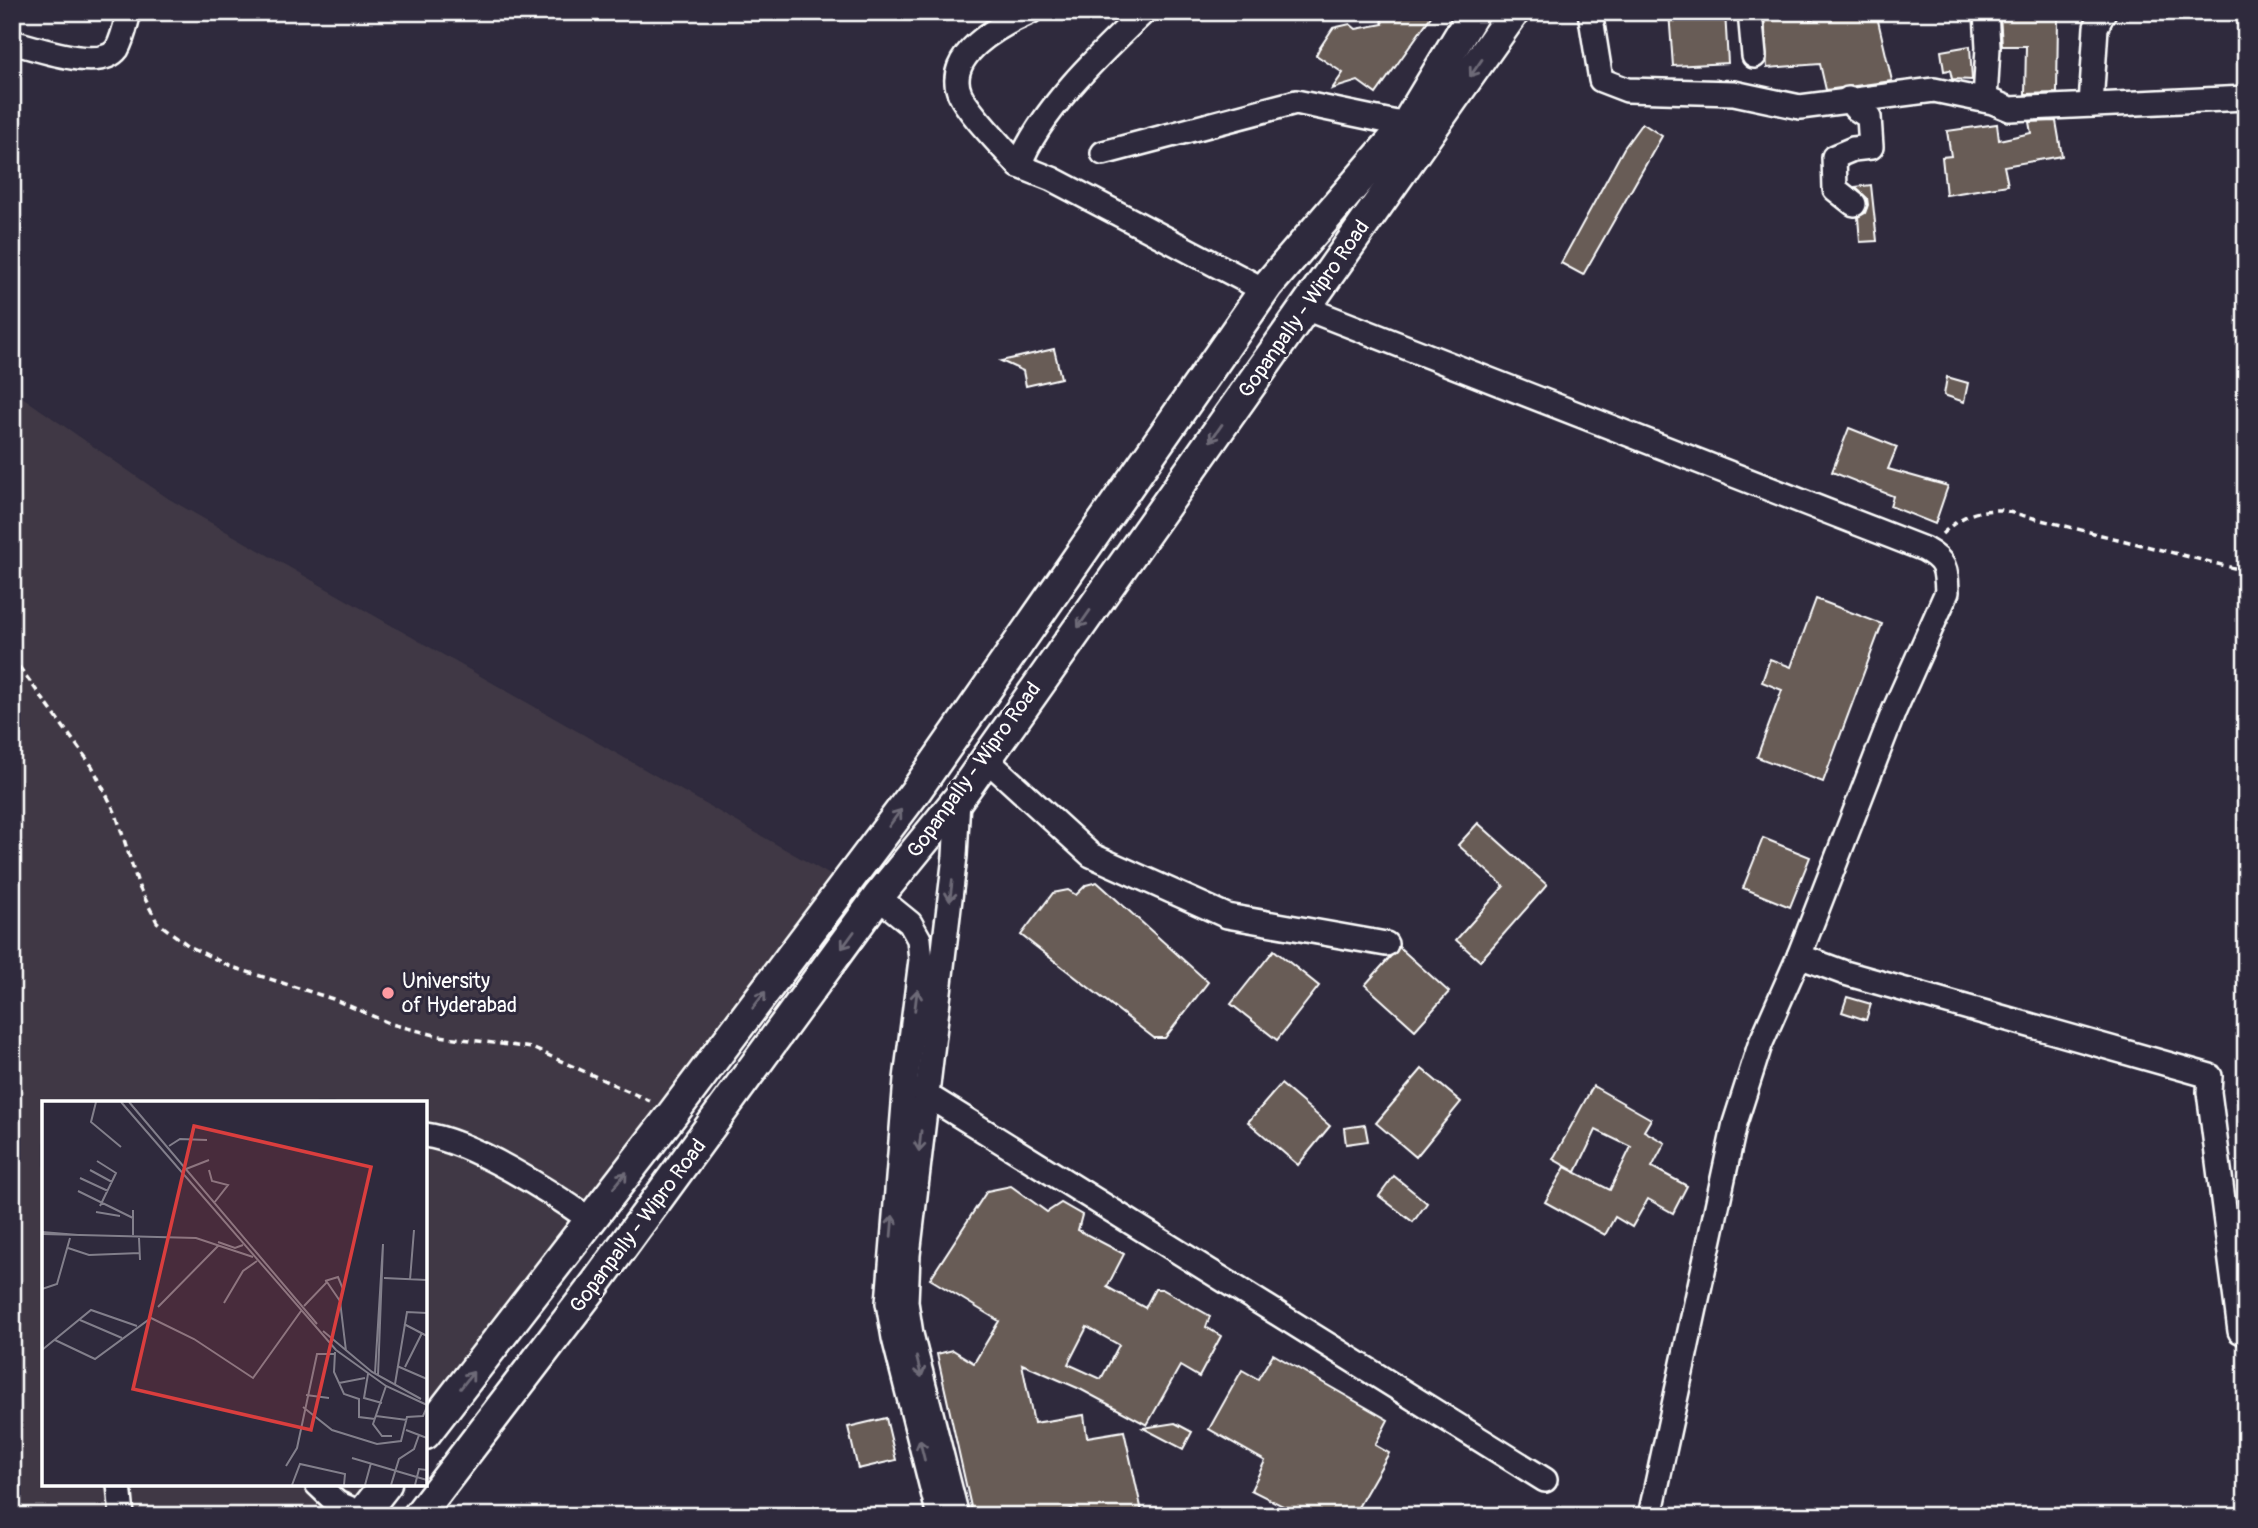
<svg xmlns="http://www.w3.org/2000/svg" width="2258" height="1528" font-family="Pangolin,sans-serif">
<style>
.built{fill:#403945}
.building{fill:#675b57;stroke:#fff;stroke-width:2;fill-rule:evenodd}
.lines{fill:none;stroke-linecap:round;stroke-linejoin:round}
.minor-casing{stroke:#fff;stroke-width:28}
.major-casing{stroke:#fff;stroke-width:35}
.path{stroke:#fff;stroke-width:3.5;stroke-dasharray:7 5;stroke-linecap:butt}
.minor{stroke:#2f2a3d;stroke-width:23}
.major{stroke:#2f2a3d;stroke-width:30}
.oneway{stroke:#6d6a77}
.poi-dot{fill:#ff9aa2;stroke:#2f2a3d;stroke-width:2.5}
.labels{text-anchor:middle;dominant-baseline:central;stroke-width:6;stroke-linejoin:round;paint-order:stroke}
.street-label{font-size:21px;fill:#fff;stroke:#2f2a3d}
.poi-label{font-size:21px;fill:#fff;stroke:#2f2a3d;text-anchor:start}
.inset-road{fill:none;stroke:#827f8b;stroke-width:2}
.view{fill:#da3e3e;fill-opacity:0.15;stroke:#da3e3e;stroke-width:3.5}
.inset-edge{fill:none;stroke:#fff;stroke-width:3.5}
</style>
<rect width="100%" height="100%" fill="#2f2a3d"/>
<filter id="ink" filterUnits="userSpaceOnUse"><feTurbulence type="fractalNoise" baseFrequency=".0143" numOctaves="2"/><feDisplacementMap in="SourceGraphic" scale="14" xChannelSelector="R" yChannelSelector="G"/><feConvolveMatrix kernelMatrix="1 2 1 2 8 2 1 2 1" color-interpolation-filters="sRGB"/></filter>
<g filter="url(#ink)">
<path class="built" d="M 12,390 L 169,499 L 846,884 L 425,1440 L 425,1103 L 44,1103 L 44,1484 L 392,1484 L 368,1516 L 12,1516 Z"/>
<g class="building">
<path d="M 1379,12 L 1434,12 L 1376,94 L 1358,81 L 1332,89 L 1343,73 L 1316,55 L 1319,49 L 1333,28 L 1350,24 L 1356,29 L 1383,24 Z"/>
<path d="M 1669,12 L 1725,12 L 1728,63 L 1673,66 Z"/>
<path d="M 1764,12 L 1810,12 L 1810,20 L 1843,12 L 1876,12 L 1892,81 L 1826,90 L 1820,64 L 1767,68 Z"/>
<path d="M 2000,14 L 2022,14 L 2022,17 L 2058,17 L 2057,93 L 2025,94 L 2026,46 L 2002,46 Z"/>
<path d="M 1970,46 L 1972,80 L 1952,79 L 1950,70 L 1944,71 L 1941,51 Z"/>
<path d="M 2056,121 L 2062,156 L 2004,166 L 2008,185 L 1946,195 L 1942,157 L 1951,156 L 1947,131 L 1997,124 L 1999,140 L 2031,133 L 2029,122 Z"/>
<path d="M 1642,123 L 1662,136 L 1583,275 L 1561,263 L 1624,148 Z"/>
<path d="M 1871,185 L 1877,241 L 1860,242 L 1858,217 L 1865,213 L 1868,205 L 1867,198 L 1855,187 Z"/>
<path d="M 1054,349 L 1061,378 L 1026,386 L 1023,371 L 1001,361 Z"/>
<path d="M 1947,377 L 1968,383 L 1964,402 L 1944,395 Z"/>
<path d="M 1849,428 L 1897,447 L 1888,469 L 1948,486 L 1935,524 L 1890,506 L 1893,496 L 1832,472 Z"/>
<path d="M 1816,599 L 1882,624 L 1823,782 L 1757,757 L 1782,690 L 1762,682 L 1770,659 L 1791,667 Z"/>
<path d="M 1478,823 L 1547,885 L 1480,961 L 1456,940 L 1504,886 L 1458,845 Z"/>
<path d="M 1763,838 L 1810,857 L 1790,907 L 1743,888 Z"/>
<path d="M 1097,882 L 1208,982 L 1165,1038 L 1154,1038 L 1021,935 L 1053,893 L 1068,890 L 1076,895 L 1086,885 Z"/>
<path d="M 1399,947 L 1449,992 L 1415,1030 L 1365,985 Z"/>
<path d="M 1274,950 L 1319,986 L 1277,1040 L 1231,1004 Z"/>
<path d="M 1847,997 L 1871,1004 L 1866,1020 L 1842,1012 Z"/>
<path d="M 1422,1069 L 1461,1102 L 1416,1157 L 1376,1123 Z"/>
<path d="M 1281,1084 L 1330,1126 L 1298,1165 L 1248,1122 Z"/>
<path d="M 1593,1086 L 1651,1119 L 1644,1131 L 1665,1143 L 1652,1167 L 1687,1186 L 1673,1213 L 1648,1199 L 1632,1227 L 1615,1217 L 1605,1235 L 1545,1202 L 1565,1167 L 1610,1190 L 1631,1147 L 1596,1130 L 1576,1172 L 1553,1159 Z"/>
<path d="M 1365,1125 L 1368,1141 L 1346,1144 L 1344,1128 Z"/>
<path d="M 1394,1176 L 1427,1203 L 1413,1222 L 1379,1196 Z"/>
<path d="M 1011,1186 L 1047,1212 L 1061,1203 L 1082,1215 L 1078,1230 L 1124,1254 L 1107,1287 L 1145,1308 L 1155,1289 L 1162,1289 L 1210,1316 L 1206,1327 L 1221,1336 L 1199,1377 L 1180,1366 L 1147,1425 L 1080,1389 L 1022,1364 L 1034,1423 L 1084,1415 L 1087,1437 L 1124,1431 L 1143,1516 L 1073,1516 L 1072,1509 L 1044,1516 L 973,1516 L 937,1354 L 953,1350 L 974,1363 L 999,1321 L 930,1279 L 987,1191 ZM 1087,1327 L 1119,1345 L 1101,1379 L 1068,1364 Z"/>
<path d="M 1273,1354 L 1388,1420 L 1375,1445 L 1389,1453 L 1353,1516 L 1303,1516 L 1251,1490 L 1265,1461 L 1209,1429 L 1242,1370 L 1258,1379 Z"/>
<path d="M 886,1418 L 896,1460 L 858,1469 L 848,1427 Z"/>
<path d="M 1175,1423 L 1192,1432 L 1183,1449 L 1143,1428 Z"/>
</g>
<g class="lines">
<defs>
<g id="minor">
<path d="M 1144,12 C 1102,52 1039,111 1019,166 L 1052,179 L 1264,290"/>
<path d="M 1590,12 L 1601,80 L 1627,90 L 1734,93 L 1800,107 L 1934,90 L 1993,102 L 2010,109 L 2246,98"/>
<path d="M 1750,12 L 1754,56"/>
<path d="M 12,42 C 37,48 100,72 117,49 C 123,39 126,23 129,12"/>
<path d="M 1848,99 L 1855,108 L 1869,117 L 1871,147 L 1853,149 L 1834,157 L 1835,189 L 1854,204"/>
<path d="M 1985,100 L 1988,47 L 1986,12"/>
<path d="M 2091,105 L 2096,27 L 2104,12"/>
<path d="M 1103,153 L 1296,102 L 1406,125"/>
<path d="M 1019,166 C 1003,147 969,114 960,94 C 943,56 1000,25 1030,12"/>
<path d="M 1305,308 L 1924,549 C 1946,561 1946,569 1947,592 L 1894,711 L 1799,956 L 1760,1045 L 1735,1123 L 1650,1516"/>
<path d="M 985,758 L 1091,855 L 1227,916 L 1386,944"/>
<path d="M 878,897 L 910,923 L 919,939 L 921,960 L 906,1079 L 888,1303 L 894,1338 L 939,1516"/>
<path d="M 1799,956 L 1845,973 L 2210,1076 L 2209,1092 L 2240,1331 L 2246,1334"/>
<path d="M 925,1094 L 1545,1480"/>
<path d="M 425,1135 C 471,1141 551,1192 589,1219"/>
<path d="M 119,1484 L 122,1516"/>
<path d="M 317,1484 L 337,1503 L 363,1514"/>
<path d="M 957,1516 L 911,1334 L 906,1302 L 908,1255 L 955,856 L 958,799"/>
</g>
<g id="major">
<path d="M 425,1434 L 674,1112 L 915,792 L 1268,285 L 1406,125 L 1474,12"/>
<path d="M 361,1516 L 386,1484"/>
<path d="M 418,1516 L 596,1283 L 878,897 L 958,799 L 1514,12"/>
</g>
</defs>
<use href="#minor" class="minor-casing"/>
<use href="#major" class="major-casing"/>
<g class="path">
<path d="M 1942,534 C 1961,516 1974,510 2001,510 L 2246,571"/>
<path d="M 12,657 L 92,766 L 116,814 L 139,887 L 157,922 L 189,946 L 229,966 L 333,999 L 391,1024 L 439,1036 L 532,1048 L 650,1101"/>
</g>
<use href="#minor" class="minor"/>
<use href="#major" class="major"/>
</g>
<defs><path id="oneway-shaft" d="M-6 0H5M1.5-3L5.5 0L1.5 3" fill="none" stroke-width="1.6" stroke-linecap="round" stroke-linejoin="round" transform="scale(1.75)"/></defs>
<g class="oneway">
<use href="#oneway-shaft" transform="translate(1476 68) rotate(125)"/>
<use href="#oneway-shaft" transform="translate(1216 433) rotate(125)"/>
<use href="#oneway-shaft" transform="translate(1084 619) rotate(125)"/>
<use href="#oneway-shaft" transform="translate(895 818) rotate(-54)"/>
<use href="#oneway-shaft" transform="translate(951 891) rotate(97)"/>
<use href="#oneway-shaft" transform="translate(848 940) rotate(126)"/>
<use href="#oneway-shaft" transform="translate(759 1000) rotate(-53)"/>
<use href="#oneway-shaft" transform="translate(916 1000) rotate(-83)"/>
<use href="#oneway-shaft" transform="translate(920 1141) rotate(96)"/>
<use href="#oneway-shaft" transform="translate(620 1180) rotate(-51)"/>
<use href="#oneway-shaft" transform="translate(892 1226) rotate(-85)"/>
<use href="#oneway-shaft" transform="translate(919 1367) rotate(76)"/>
<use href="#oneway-shaft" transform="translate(467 1380) rotate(-52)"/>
<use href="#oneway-shaft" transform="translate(922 1450) rotate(-104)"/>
</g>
</g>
<circle class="poi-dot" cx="388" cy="993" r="7"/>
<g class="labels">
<g class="street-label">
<text transform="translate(1304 309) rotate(-55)">Gopanpally - Wipro Road</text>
<text transform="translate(974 770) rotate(-54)">Gopanpally - Wipro Road</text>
<text transform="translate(638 1226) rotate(-53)">Gopanpally - Wipro Road</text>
</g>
<g class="poi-label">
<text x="402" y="981">University<tspan x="402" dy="24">of Hyderabad</tspan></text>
</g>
</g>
<g transform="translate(42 1101)">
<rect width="385" height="385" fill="#2f2a3d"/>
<path class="inset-road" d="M 54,1 L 49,21 L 79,46M 79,1 L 294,249 L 344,285 L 385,304M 87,1 L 275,223M 127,45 L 138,38 L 165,39M 55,60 L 74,72 L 58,105M 144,68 L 167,59M 48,69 L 70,81M 167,69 L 170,80 L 186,84 L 172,102M 38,77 L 66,90M 36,90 L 91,117M 91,109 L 91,134M 54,111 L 78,115M 0,131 L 36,134M 0,133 L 154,137 L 211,156M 97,137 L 98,159M 176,141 L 193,147 L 201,144M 26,147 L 47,154 L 98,152M 342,177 L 385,179M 368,179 L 372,129M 283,180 L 296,176 L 301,188 L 298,200M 0,188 L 15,183 L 28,137M 182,202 L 201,170 L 215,160M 262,205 L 285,181 L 298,200 L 304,250M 116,206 L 177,144M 38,219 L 80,237M 362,223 L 385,235M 281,230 L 330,271 L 379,298M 13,239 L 53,258 L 109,217 L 152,238 L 211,277 L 259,210M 0,249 L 49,209 L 95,225M 293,251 L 292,271 L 302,293 L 317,298 L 317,316 L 333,318M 355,265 L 385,278M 363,266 L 380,232M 333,272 L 341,143 L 336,275M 326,273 L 322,297 L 340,302M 297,282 L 323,277M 353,283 L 365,211 L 385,212M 344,285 L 331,323 L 340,335 L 350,335M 264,294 L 287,297M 261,306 L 290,329 L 335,343 L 359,340 L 365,316 L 381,315 L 385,306M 334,315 L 365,319M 364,329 L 385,337M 310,357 L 385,379M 244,365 L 255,347 L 275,253 L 292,253M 250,384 L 258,363 L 303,373 L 302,384M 323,384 L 329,362M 349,384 L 357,358 L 372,348 L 377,334M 373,384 L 377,368 L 385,369"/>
<path class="view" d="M 152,25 L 329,66 L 269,329 L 91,288 Z"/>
<rect width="385" height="385" class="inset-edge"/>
</g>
<rect width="2258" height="1528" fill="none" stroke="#2f2a3d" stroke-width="42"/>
<rect x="21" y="21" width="2216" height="1486" fill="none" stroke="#fff" stroke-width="2.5" filter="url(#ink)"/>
</svg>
